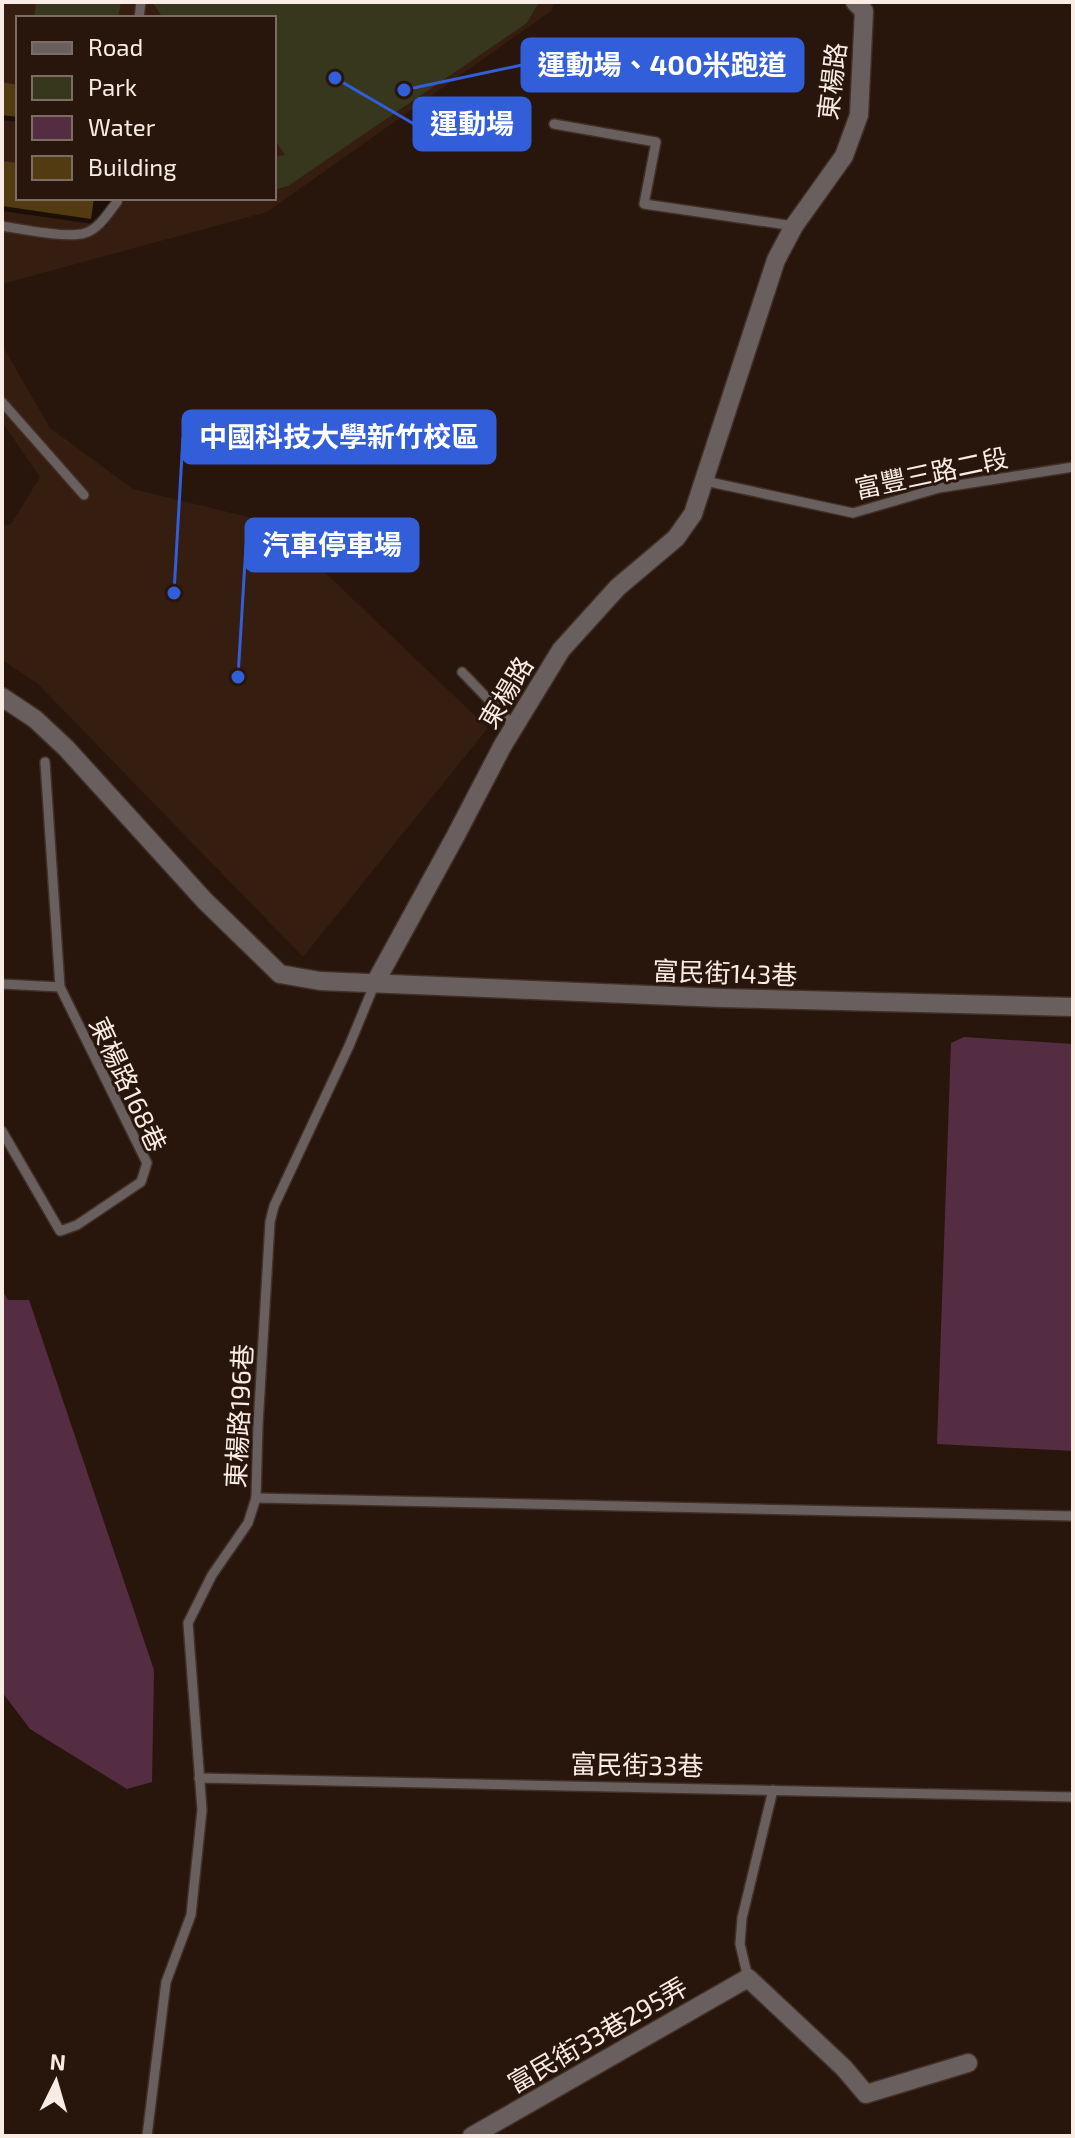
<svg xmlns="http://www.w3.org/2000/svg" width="1075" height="2138" font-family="'Exo 2','Noto Sans TC',sans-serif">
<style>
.built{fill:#351d10;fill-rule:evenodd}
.green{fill:#37371e}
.water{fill:#542d43}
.shadow{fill:#0007}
.building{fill:#523b10}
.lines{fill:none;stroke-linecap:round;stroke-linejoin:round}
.lane-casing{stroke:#413027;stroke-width:12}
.street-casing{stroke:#413027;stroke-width:21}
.lane{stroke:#6a5f5f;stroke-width:9}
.street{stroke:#6a5f5f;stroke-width:18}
.labels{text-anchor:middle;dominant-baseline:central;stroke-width:6;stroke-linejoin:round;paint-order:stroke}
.street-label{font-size:26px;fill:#f9ece5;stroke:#28160d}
.leader{fill:none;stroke:#335ed9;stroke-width:3}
.callout-dot{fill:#335ed9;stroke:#28160d;stroke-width:3}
.callout{fill:#335ed9;stroke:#335ed9;stroke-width:3}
.callout-label{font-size:28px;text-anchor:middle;font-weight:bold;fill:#fff}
</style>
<rect width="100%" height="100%" fill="#28160d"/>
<g class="built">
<path d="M 2,2 L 555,2 L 551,11 L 267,212 L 2,284 ZM 18,18 L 274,18 L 274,198 L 18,198 Z"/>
<path d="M 2,345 L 50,428 L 133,489 L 273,523 L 488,728 L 303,957 L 37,683 L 2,660 L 2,526 L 11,524 L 40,477 L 2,422 Z"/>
</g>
<g class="green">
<path d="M 36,2 L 121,2 L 118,18 L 34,18 Z"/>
<path d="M 499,2 L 539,2 L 527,23 L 288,186 L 274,190 L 274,157 L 285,155 L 274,138 L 274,18 L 163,18 L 153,3 Z"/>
</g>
<g class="water">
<path d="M 964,1037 L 1073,1044 L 1073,1451 L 937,1444 L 951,1043 Z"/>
<path d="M 2,1290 L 8,1300 L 29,1300 L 154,1670 L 152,1782 L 127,1789 L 30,1729 L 2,1692 Z"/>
</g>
<g class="shadow">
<path d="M 2,84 L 18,87 L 18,122 L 2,120 Z"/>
<path d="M 2,163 L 18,165 L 18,198 L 111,198 L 107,226 L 2,211 Z"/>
</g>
<g class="building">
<path d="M 2,82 L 18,85 L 18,117 L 2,115 Z"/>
<path d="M 2,161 L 18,163 L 18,198 L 94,198 L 91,219 L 2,206 Z"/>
</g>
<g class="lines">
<defs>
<g id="lane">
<path d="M 139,18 L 141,2"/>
<path d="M 554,124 L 656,142 L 644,204 L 794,226"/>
<path d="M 2,226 C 21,229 69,239 85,233 C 99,229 109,212 117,202 L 118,198"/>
<path d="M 2,402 L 84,495"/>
<path d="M 705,481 L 853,513 L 939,488 L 1073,467"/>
<path d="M 462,672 L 514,726"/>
<path d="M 2,984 L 60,987"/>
<path d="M 2,1131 L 60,1231 L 77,1225 L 141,1182 L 147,1163 L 60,987 L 45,762"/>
<path d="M 256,1498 L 1073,1516"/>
<path d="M 199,1778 L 1073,1797"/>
<path d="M 748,1978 L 740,1944 L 742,1918 L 773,1790"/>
<path d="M 147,2136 L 166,1982 L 191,1915 L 202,1810 L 188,1623 L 212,1575 L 248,1523 L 256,1498 L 258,1425 L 270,1222 L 274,1206 L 349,1046 L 375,983"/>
</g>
<g id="street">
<path d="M 2,697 L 35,719 L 66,748 L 205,901 L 280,974 L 320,981 L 721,998 L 1073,1007"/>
<path d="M 375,983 L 455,837 L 503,745 L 561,650 L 618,587 L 676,538 L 693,514 L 776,260 L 794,226 L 844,156 L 859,115 L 864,11 L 855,2"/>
<path d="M 472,2136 L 748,1978 L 844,2068 L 866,2094 L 968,2063"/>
</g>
</defs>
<use href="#lane" class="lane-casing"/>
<use href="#street" class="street-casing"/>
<use href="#lane" class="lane"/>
<use href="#street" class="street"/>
</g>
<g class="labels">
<g class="street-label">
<text transform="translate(831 81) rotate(-83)">東楊路</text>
<text transform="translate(931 472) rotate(-12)">富豐三路二段</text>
<text transform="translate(505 692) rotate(-59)">東楊路</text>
<text transform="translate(725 972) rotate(2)">富民街143巷</text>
<text transform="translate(129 1084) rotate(65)">東楊路168巷</text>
<text transform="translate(238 1416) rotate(-87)">東楊路196巷</text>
<text transform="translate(637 1764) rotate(1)">富民街33巷</text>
<text transform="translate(597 2034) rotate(-30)">富民街33巷295弄</text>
</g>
</g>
<path class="leader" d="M404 90L522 65M335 78L414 124M174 593L183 437M238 677L246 545"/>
<g class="callout-dot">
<circle cx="404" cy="90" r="8"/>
<circle cx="335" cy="78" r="8"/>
<circle cx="174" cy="593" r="8"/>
<circle cx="238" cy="677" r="8"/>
</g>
<g class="callout">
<rect x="522" y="39" width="281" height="52" rx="8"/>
<rect x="414" y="98" width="116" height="52" rx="8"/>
<rect x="183" y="411" width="312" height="52" rx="8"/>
<rect x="246" y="519" width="172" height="52" rx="8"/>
</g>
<g class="callout-label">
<text x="662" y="75">運動場、400米跑道</text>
<text x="472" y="134">運動場</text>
<text x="339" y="447">中國科技大學新竹校區</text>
<text x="332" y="555">汽車停車場</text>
</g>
<rect width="1075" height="2138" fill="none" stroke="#f9ece5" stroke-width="8"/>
<rect x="16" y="16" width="260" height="184" fill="#28160d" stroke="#7c6c63" stroke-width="2"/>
<rect x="32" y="42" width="40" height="12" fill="#6a5f5f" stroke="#7c6c63" stroke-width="2"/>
<text x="88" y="56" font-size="24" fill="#f9ece5">Road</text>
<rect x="32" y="76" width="40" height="24" fill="#37371e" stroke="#7c6c63" stroke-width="2"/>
<text x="88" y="96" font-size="24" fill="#f9ece5">Park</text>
<rect x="32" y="116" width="40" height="24" fill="#542d43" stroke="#7c6c63" stroke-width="2"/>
<text x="88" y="136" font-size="24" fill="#f9ece5">Water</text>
<rect x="32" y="156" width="40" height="24" fill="#523b10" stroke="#7c6c63" stroke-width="2"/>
<text x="88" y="176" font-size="24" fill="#f9ece5">Building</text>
<g transform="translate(56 2082) rotate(5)" stroke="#28160d" stroke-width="6" paint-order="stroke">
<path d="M0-6L14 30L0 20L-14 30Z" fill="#f9ece5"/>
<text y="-12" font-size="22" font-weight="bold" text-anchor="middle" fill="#f9ece5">N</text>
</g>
</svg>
